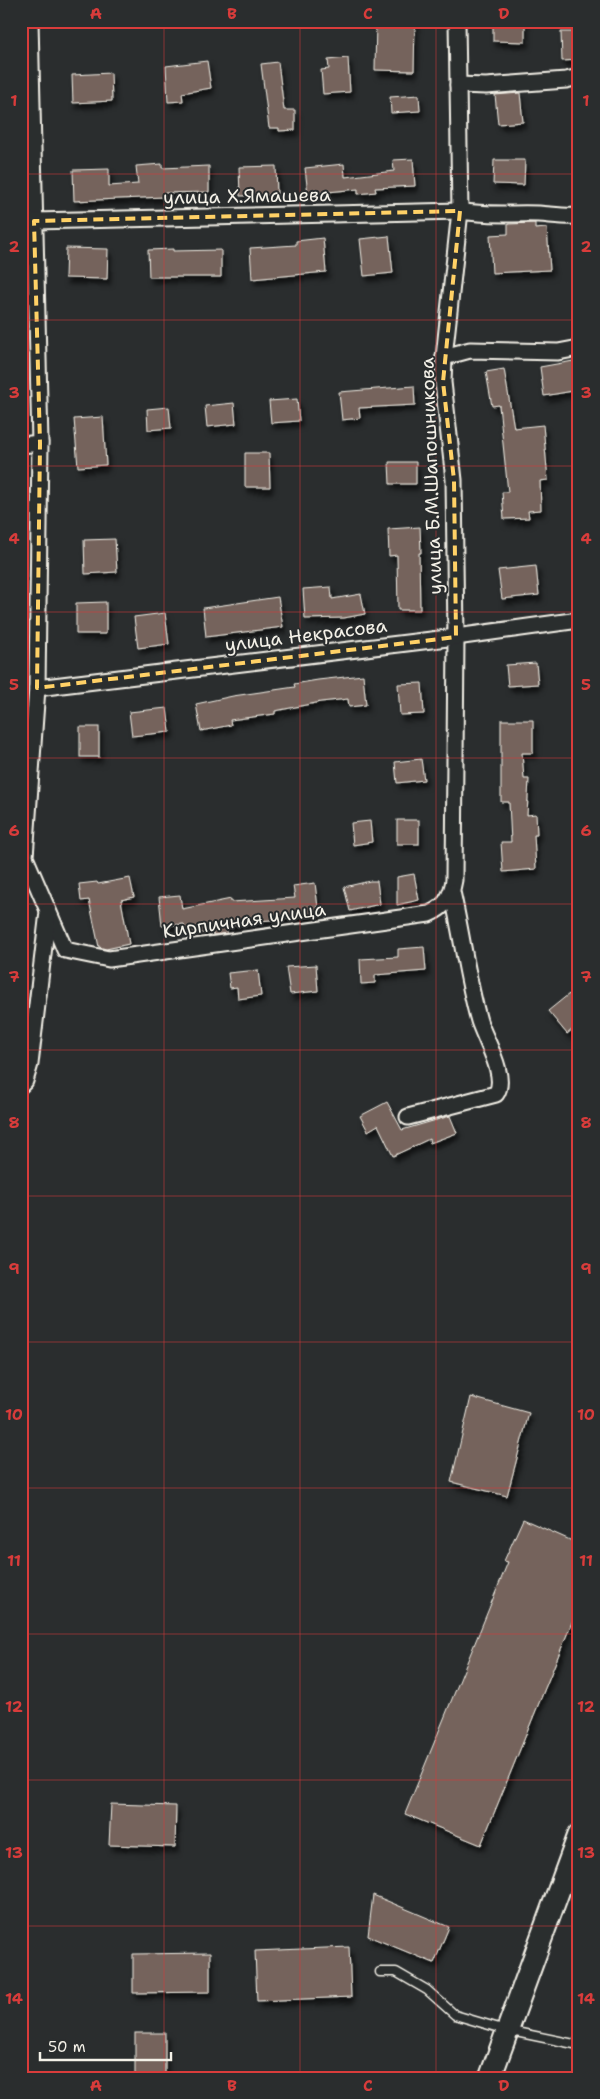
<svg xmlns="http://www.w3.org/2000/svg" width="600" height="2099" font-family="'Shantell Sans',sans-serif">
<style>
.building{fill:#75635c;stroke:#f4f1e8;filter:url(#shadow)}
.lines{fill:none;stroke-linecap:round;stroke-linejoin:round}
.lane-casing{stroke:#f4f1e8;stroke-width:11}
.street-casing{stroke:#f4f1e8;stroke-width:19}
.secondary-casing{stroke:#f4f1e8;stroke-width:25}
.lane{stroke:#2a2d2e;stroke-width:8}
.street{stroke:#2a2d2e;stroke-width:15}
.secondary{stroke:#2a2d2e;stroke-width:21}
.marked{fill:none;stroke:#ffd166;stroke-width:4;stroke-dasharray:10 6;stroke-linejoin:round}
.grid{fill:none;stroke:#d93c3b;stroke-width:1;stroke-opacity:0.55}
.labels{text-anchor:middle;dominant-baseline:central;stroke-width:4;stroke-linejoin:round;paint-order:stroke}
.street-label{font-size:19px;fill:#f4f1e8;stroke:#2a2d2e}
.neatline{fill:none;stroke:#d93c3b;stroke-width:2}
.grid-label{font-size:16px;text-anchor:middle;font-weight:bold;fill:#d93c3b}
</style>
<defs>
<filter id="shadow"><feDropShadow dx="3" dy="5.5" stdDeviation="2.5" flood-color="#0009"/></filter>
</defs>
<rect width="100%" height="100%" fill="#2a2d2e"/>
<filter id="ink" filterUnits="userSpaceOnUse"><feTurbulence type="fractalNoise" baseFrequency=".02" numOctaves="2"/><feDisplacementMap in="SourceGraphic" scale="10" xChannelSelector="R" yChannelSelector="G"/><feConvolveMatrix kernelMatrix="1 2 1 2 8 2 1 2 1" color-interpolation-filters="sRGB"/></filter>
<g filter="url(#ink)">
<g class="building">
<path d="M 376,21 L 415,21 L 414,71 L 375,70 Z"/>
<path d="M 493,21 L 525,21 L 525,42 L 493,41 Z"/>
<path d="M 561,32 L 579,32 L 579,60 L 562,61 Z"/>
<path d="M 348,58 L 350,92 L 323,94 L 321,70 L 329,69 L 328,60 Z"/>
<path d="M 207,61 L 211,88 L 182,93 L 183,101 L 168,102 L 166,66 Z"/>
<path d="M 278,62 L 284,110 L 295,110 L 295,130 L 279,131 L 279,128 L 269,128 L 261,64 Z"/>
<path d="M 111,73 L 112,101 L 73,103 L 72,75 Z"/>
<path d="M 520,93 L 523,122 L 498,124 L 495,95 Z"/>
<path d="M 419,95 L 420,111 L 391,113 L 390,97 Z"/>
<path d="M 413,159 L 415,186 L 375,188 L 376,192 L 358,194 L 358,189 L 308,194 L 305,168 L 344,164 L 345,177 L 394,171 L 393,160 Z"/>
<path d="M 494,160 L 525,160 L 524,185 L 493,184 Z"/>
<path d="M 162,164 L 162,168 L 209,166 L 209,192 L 164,193 L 164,197 L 74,201 L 73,170 L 109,169 L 109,186 L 138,184 L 136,166 Z"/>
<path d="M 276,166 L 277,195 L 240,196 L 239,167 Z"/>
<path d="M 535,223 L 535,229 L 547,228 L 550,270 L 492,273 L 490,235 L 508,234 L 508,224 Z"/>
<path d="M 389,236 L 393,273 L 364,276 L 360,239 Z"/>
<path d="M 323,238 L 326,272 L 252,279 L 250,248 L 296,245 L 296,241 Z"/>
<path d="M 66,248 L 108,249 L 107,279 L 65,278 Z"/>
<path d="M 173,249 L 173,251 L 221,250 L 221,277 L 149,277 L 148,250 Z"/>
<path d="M 579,360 L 579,390 L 544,396 L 540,367 Z"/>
<path d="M 504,369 L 514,428 L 543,425 L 548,480 L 540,481 L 541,510 L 528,511 L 529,518 L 504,519 L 502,492 L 508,492 L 499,405 L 492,406 L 486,372 Z"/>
<path d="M 414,386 L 415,405 L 359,408 L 360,418 L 342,420 L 339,392 Z"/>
<path d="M 297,399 L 299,421 L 271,423 L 269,401 Z"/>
<path d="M 234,403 L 236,424 L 207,427 L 205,406 Z"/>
<path d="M 169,407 L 171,428 L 148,430 L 147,409 Z"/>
<path d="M 103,417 L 106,465 L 78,467 L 74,419 Z"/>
<path d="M 245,453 L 269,453 L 270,487 L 245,487 Z"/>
<path d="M 389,462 L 416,462 L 416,484 L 390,484 Z"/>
<path d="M 420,527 L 421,553 L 419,553 L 420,610 L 398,610 L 397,555 L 389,556 L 388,529 Z"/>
<path d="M 115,539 L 117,572 L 85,574 L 84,540 Z"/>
<path d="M 536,566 L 539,595 L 502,599 L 498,570 Z"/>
<path d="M 331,587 L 332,599 L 361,594 L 365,614 L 344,618 L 305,619 L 303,589 Z"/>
<path d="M 278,597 L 283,627 L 206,637 L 203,608 Z"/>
<path d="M 106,602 L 106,634 L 76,634 L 76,603 Z"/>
<path d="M 165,613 L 169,644 L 138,648 L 134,617 Z"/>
<path d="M 536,663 L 538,684 L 508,686 L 506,665 Z"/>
<path d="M 363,675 L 366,705 L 349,707 L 348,699 L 321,702 L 275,711 L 275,714 L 230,720 L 231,725 L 201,731 L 196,704 L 233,696 L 295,687 L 294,684 L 318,680 Z"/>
<path d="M 422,683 L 424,714 L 400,715 L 398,684 Z"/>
<path d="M 167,708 L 170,732 L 132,736 L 129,712 Z"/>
<path d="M 501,720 L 533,720 L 533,753 L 522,753 L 524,779 L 529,779 L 527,815 L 536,814 L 537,835 L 534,835 L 536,869 L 503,872 L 501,842 L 511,842 L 509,802 L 501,802 Z"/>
<rect x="80" y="727" width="19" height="30"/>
<path d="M 421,759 L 424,780 L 397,783 L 395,762 Z"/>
<rect x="397" y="820" width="22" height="24"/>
<path d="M 370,821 L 372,842 L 353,845 L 351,823 Z"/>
<path d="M 414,874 L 419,900 L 397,905 L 397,877 Z"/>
<path d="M 130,878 L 134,897 L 121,900 L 129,944 L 106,949 L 99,947 L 89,900 L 81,901 L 79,884 L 97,882 L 98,884 Z"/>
<path d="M 370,881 L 377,881 L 380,904 L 350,911 L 344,887 Z"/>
<path d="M 315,883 L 319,916 L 235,923 L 236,925 L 226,926 L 227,933 L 213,935 L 212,932 L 185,935 L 184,924 L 162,926 L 159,897 L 180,895 L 182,909 L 231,899 L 231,902 L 295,898 L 293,886 Z"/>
<path d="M 424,947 L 426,971 L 375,975 L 375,983 L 361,984 L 360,959 L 398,957 L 398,949 Z"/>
<path d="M 316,965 L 318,991 L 290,994 L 286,967 Z"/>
<path d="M 258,970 L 261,996 L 238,999 L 237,987 L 230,988 L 228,973 Z"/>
<path d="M 569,994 L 579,1006 L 579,1024 L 567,1034 L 548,1011 Z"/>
<path d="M 387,1102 L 402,1130 L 450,1116 L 457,1133 L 430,1143 L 429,1139 L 393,1156 L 378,1125 L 368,1131 L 360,1116 Z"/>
<path d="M 471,1397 L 529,1413 L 507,1496 L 451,1482 Z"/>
<path d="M 523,1519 L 579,1544 L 579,1605 L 481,1845 L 405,1814 L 508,1562 L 504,1561 Z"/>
<path d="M 111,1804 L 176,1806 L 175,1847 L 109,1845 Z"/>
<path d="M 373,1895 L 449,1927 L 434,1963 L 368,1936 Z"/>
<path d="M 349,1947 L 351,1997 L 257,2001 L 255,1951 Z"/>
<path d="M 210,1953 L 210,1992 L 133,1993 L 133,1954 Z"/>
<rect x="135" y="2033" width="30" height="45"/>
</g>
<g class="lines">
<defs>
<path id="lane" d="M 380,1972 L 396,1972 L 427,1990 L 455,2015 L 506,2030 L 579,2045"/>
<g id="street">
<path d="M 30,21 L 40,443 L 37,688 L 25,857 L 65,950 L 109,959 L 429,914 C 445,907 451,898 454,880 L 456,637 L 454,480 L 443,382 L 444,357 L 460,211 L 457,21"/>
<path d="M 458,85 L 486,86 L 566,80 L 579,77"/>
<path d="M 34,221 L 460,211 C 486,216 513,213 539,214 C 553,215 565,217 579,216"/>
<path d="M 444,357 L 470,350 L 558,352 L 579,348"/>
<path d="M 21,445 L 40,443"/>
<path d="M 37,688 L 456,637 L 579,620"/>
<path d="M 21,1085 L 25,1081 L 30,1064 L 48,912"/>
<path d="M 408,1117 L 496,1094 C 508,1077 485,1040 479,1021 C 467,979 462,935 452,892"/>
</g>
<path id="secondary" d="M 490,2078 L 579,1835"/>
</defs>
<use href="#lane" class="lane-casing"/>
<use href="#street" class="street-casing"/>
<use href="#secondary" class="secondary-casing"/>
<use href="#lane" class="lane"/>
<use href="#street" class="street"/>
<use href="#secondary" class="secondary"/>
</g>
</g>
<path class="marked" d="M 460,211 L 443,382 L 454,480 L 456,637 L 37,688 L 40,443 L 34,221 Z"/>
<path class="grid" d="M 164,21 L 164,2078M 300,21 L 300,2078M 436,21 L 436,2078M 21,174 L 579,174M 21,320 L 579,320M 21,466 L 579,466M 21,612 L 579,612M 21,758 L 579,758M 21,904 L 579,904M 21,1050 L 579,1050M 21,1196 L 579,1196M 21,1342 L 579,1342M 21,1488 L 579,1488M 21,1634 L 579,1634M 21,1780 L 579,1780M 21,1926 L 579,1926"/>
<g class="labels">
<g class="street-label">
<text transform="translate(247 196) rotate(-1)">улица Х.Ямашева</text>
<text transform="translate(431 476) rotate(-92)">улица Б.М.Шапошникова</text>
<text transform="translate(306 635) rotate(-7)">улица Некрасова</text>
<text transform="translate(244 920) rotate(-8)">Кирпичная улица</text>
</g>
</g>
<rect width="600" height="2099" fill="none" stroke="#2a2d2e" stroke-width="55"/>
<path d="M40 2052v8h131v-8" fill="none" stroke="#f4f1e8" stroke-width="2.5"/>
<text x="48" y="2052" font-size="15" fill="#f4f1e8" stroke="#2a2d2e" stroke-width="4" paint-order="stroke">50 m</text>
<rect x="28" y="28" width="544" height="2044" class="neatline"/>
<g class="grid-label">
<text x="96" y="19">A</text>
<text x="232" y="19">B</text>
<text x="368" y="19">C</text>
<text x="504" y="19">D</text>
<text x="14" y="106">1</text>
<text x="586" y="106">1</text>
<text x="14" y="252">2</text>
<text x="586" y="252">2</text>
<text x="14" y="398">3</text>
<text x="586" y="398">3</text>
<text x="14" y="544">4</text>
<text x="586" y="544">4</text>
<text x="14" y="690">5</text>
<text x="586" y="690">5</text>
<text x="14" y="836">6</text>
<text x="586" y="836">6</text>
<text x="14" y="982">7</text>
<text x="586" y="982">7</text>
<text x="14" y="1128">8</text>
<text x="586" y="1128">8</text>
<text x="14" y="1274">9</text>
<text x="586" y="1274">9</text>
<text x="14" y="1420">10</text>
<text x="586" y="1420">10</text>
<text x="14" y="1566">11</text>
<text x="586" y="1566">11</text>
<text x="14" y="1712">12</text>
<text x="586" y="1712">12</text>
<text x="14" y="1858">13</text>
<text x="586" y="1858">13</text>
<text x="14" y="2004">14</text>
<text x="586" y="2004">14</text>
<text x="96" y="2091">A</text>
<text x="232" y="2091">B</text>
<text x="368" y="2091">C</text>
<text x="504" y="2091">D</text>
</g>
</svg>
